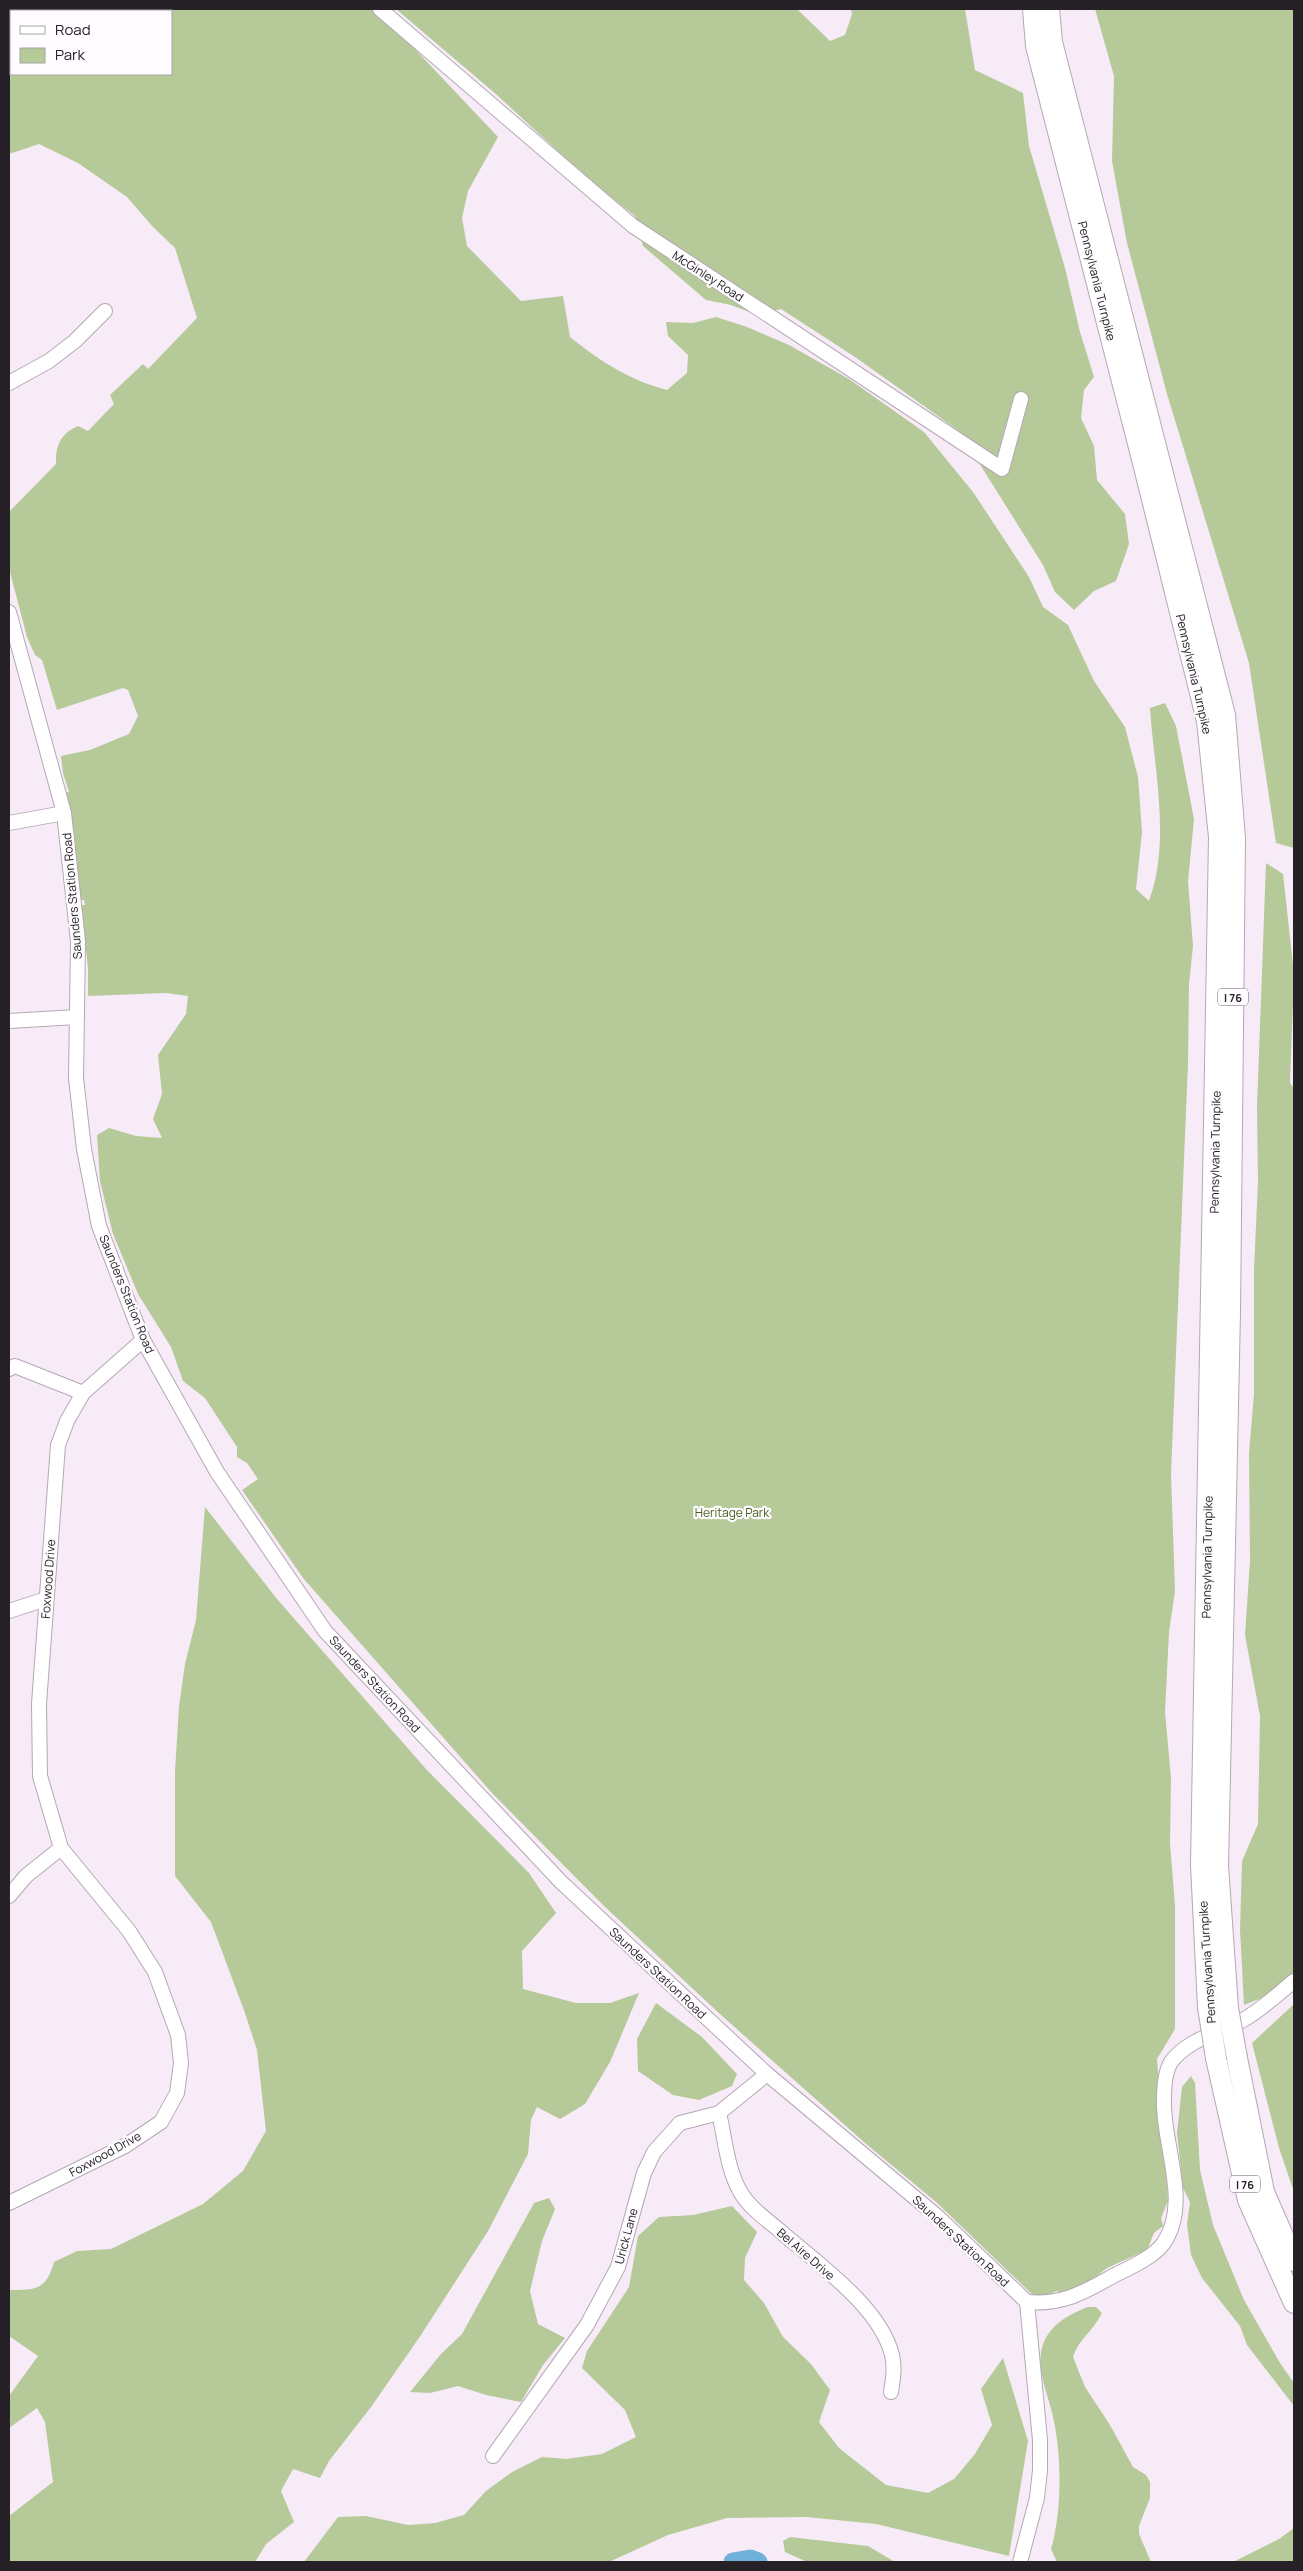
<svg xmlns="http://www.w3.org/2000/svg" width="1303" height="2571" font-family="Manrope,sans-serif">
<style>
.green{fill:#b6c998;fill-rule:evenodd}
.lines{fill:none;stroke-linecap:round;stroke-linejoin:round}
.river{stroke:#6fb1d9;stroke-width:19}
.minor-casing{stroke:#b4a8b4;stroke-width:16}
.highway-casing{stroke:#b4a8b4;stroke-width:22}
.minor{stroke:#fff;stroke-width:14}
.highway{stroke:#fff;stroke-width:20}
.highway-bridge-casing{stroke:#b4a8b4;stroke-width:22;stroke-linecap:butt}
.highway-bridge{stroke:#fff;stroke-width:20}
.labels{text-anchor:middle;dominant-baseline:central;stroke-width:4.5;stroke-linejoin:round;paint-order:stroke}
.shield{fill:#fefcff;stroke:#666367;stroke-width:1}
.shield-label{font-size:11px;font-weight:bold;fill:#252126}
.street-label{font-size:12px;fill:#252126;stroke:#fefcff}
.park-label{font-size:12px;fill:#4b601e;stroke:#fefcff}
</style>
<rect width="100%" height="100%" fill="#f7ebf8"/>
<g class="green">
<path d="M 9,9 L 377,9 L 498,137 L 468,191 L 462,218 L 467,246 L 521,301 L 563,296 L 570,337 C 600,361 629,380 667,390 L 687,373 L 688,355 L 668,336 L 666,322 L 693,323 L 716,317 L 747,327 L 789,345 L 849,379 L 924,432 L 973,492 L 1029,577 L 1043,607 L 1068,625 L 1094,681 L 1125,727 L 1138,777 L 1142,832 L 1136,889 L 1149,901 C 1171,841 1154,770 1150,708 L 1165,703 L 1176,726 L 1194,819 L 1188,881 L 1193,946 L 1189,984 L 1188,1063 L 1171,1474 L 1175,1591 L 1169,1632 L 1165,1712 L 1171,1778 L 1170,1843 L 1175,1906 L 1175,2029 L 1157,2059 L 1168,2201 L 1161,2218 L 1163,2226 L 1154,2233 L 1147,2250 L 1107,2268 L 1086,2284 L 1064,2294 L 1057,2291 L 1037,2299 L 936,2202 L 865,2143 L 721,2015 L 604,1906 L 492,1793 L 303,1578 L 242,1490 L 258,1479 L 247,1463 L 237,1457 L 237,1447 L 205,1398 L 183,1381 L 171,1347 L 138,1294 L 113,1234 L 100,1181 L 97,1135 L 109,1128 L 136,1136 L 162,1138 L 153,1119 L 162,1094 L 158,1055 L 186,1014 L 188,996 L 166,993 L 88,996 L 88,968 L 81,905 L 85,905 L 84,900 L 80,900 L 64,793 L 69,792 L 63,773 L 61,756 L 90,750 L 129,734 L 138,716 L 128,690 L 123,688 L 57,710 L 42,660 L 35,655 L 27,637 L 9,568 L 9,512 L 56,464 C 55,446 61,433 78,426 L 88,431 L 114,404 L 110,395 L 143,364 L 148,369 L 197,318 L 175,248 L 153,227 L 127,197 L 78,163 L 39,144 L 9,154 ZM 11,11 L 171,11 L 171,74 L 11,74 Z"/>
<path d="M 396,9 L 797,9 L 830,41 L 845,35 L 852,14 L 851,9 L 965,9 L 975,70 L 1023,93 L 1029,146 L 1065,268 L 1080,332 L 1094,377 L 1084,390 L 1081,418 L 1094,446 L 1097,480 L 1125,514 L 1129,544 L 1116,581 L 1094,591 L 1074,610 L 1055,592 L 1043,565 L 959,431 L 855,357 L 781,309 L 757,315 L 731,305 L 706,300 L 643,246 L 635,216 L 587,178 L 497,95 Z"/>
<path d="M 1095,9 L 1294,9 L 1294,848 L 1276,843 L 1249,663 L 1167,394 L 1127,243 L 1112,161 L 1114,76 Z"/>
<path d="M 1266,863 L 1283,874 L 1294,974 L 1290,1083 L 1294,1088 L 1294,1972 L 1269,1995 L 1244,2005 L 1240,1930 L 1242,1861 L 1258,1824 L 1260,1716 L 1245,1635 L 1250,1561 L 1249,1453 L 1254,1394 L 1254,1269 L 1258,1182 L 1257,1107 Z"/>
<path d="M 205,1507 L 277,1599 L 426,1769 L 529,1873 L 556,1913 L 522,1951 L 523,1989 L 576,2003 L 610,2003 L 639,1993 L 610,2062 L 585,2104 L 560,2119 L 537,2107 L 531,2120 L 528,2154 L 488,2231 L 421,2335 L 371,2407 L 329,2461 L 320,2478 L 293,2469 L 281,2491 L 294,2522 L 266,2544 L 255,2562 L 9,2562 L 9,2516 L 53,2482 L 45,2422 L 37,2408 L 9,2428 L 9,2396 L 38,2356 L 9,2336 L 9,2290 C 37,2290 46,2290 54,2262 L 77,2251 L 111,2249 L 203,2204 L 243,2171 L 266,2131 L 257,2050 L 245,2013 L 211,1922 L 175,1876 L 175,1772 L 179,1706 L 185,1664 L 196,1620 Z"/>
<path d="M 656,2003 L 702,2037 L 737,2074 L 732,2086 L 699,2100 L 673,2095 L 638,2071 L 637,2039 Z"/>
<path d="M 1294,2004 L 1294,2192 L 1279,2148 L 1252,2043 Z"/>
<path d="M 1191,2076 L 1195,2083 L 1200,2170 L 1213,2225 L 1244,2300 L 1280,2363 L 1294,2383 L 1294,2406 L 1247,2345 L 1240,2326 L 1202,2278 L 1191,2255 L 1187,2224 L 1190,2202 L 1183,2188 L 1177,2133 L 1182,2087 Z"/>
<path d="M 549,2198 L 555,2209 L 542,2241 L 530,2291 L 538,2324 L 565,2338 L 543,2365 L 521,2402 L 486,2395 L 458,2386 L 430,2393 L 410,2392 L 441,2354 L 462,2334 L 534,2203 Z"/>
<path d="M 732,2206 L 757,2232 L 745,2258 L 744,2280 L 764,2303 L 783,2337 L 811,2364 L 830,2390 L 819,2422 L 839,2448 L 886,2485 L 928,2493 L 954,2479 L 975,2454 L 992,2425 L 981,2389 L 1003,2358 L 1028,2441 L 1009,2556 L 876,2524 L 807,2517 L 727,2518 L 668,2535 L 609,2562 L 304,2562 L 338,2517 L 366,2516 L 408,2525 L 435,2523 L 464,2515 L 486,2491 L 512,2472 L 542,2457 L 566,2459 L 602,2454 L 636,2437 L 625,2410 L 582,2368 L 587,2351 L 629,2287 L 638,2236 L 659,2217 L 693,2215 Z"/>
<path d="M 1088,2307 L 1096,2307 L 1102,2313 C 1094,2330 1078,2340 1073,2357 L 1085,2387 L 1110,2425 L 1133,2467 L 1146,2475 L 1150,2482 L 1150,2498 L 1139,2526 L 1139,2534 L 1151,2562 L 1057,2562 L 1051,2549 C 1062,2512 1062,2456 1053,2417 C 1049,2397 1038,2375 1041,2353 C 1045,2327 1067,2315 1088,2307 Z"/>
<path d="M 1294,2528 L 1294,2562 L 1233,2562 L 1279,2539 Z"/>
<path d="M 790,2537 L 868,2546 L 895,2562 L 807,2562 L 785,2552 L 783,2541 Z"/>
</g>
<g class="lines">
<path class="river" d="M 733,2562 L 750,2559 L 758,2562"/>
<defs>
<g id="minor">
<path d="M 380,9 L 633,226 L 1002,469 L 1021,399"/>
<path d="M 9,383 L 49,361 L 75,341 L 105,311"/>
<path d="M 9,612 L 64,813 L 78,941 L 76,1078 L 84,1149 L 99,1226 L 143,1340 L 217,1472 L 325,1631 L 561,1882 L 767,2074 L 938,2217 L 1027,2302 L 1040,2440 L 1040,2470 L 1037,2498 L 1020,2562"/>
<path d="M 9,823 L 64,813"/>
<path d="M 9,1021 L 77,1017"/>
<path d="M 9,1369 L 15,1366 L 83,1393"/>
<path d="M 9,1611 L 46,1599"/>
<path d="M 9,1896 L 26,1876 L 61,1848"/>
<path d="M 719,2113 C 725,2138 727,2170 741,2193 C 750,2208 766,2219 779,2230 C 815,2262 880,2306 892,2355 C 895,2368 893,2379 891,2392"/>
<path d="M 9,2203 L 125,2146 L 161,2122 L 177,2093 L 181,2063 L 178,2035 L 155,1972 L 129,1931 L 61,1848 L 40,1776 L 39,1704 L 58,1445 L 67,1421 L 83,1393 L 143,1340"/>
<path d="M 1027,2302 C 1064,2305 1084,2292 1115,2275 C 1131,2267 1152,2258 1163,2244 C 1192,2203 1162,2144 1164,2099 C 1164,2088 1165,2072 1171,2062 C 1188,2039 1219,2033 1243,2020 C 1261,2010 1278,1994 1294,1981"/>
<path d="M 493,2456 L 587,2325 L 618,2267 L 644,2173 L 654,2152 L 680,2123 L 719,2113 L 767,2074"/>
</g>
<g id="highway">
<path d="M 1033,9 L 1036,46 L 1143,463 L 1207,721 L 1219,837 L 1201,1865 L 1208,2007"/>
<path d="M 1049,9 L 1052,42 L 1225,715 L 1235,838 L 1230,1313 L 1218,1866 L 1228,2008"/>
<path d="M 1216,2058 L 1248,2200 L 1294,2303"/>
<path d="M 1237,2058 L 1264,2192 L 1294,2261"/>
</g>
</defs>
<use href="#minor" class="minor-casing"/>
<use href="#highway" class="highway-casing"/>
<use href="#minor" class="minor"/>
<use href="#highway" class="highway"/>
<defs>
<g id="highway-bridge">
<path d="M 1208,2007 L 1216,2058"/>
<path d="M 1228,2008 L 1237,2058"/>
</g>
</defs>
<use href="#highway-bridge" class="highway-bridge-casing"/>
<use href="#highway-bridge" class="highway-bridge"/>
</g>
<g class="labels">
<g class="shield">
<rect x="1218" y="988.5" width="30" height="17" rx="4"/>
<rect x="1230" y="2175.5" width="30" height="17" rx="4"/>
</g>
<g class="shield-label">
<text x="1233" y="997">I 76</text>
<text x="1245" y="2184">I 76</text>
</g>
<g class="street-label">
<text transform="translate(708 276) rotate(33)">McGinley Road</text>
<text transform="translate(1097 281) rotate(76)">Pennsylvania Turnpike</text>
<text transform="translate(1194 674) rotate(77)">Pennsylvania Turnpike</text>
<text transform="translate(72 896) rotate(-95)">Saunders Station Road</text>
<text transform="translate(1215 1152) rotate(-89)">Pennsylvania Turnpike</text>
<text transform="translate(127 1294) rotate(68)">Saunders Station Road</text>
<text transform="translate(1207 1557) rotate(-89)">Pennsylvania Turnpike</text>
<text transform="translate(48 1579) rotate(-86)">Foxwood Drive</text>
<text transform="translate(375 1684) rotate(47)">Saunders Station Road</text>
<text transform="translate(1207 1962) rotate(-94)">Pennsylvania Turnpike</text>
<text transform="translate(658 1973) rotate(43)">Saunders Station Road</text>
<text transform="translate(105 2154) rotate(-29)">Foxwood Drive</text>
<text transform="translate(626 2236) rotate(-75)">Urick Lane</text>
<text transform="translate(961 2241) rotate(43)">Saunders Station Road</text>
<text transform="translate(806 2254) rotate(41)">Bel Aire Drive</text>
</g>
<g class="park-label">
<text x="732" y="1512">Heritage Park</text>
</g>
</g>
<rect width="1303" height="2571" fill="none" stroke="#252126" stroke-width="20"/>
<rect x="10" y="10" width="162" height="65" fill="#fefcff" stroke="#a7a4a8"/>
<rect x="20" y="26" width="25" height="8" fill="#ffffff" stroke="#a7a4a8"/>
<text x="55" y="35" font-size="15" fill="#252126">Road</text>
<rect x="20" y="48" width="25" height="15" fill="#b6c998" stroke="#a7a4a8"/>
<text x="55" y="60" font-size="15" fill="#252126">Park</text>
</svg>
